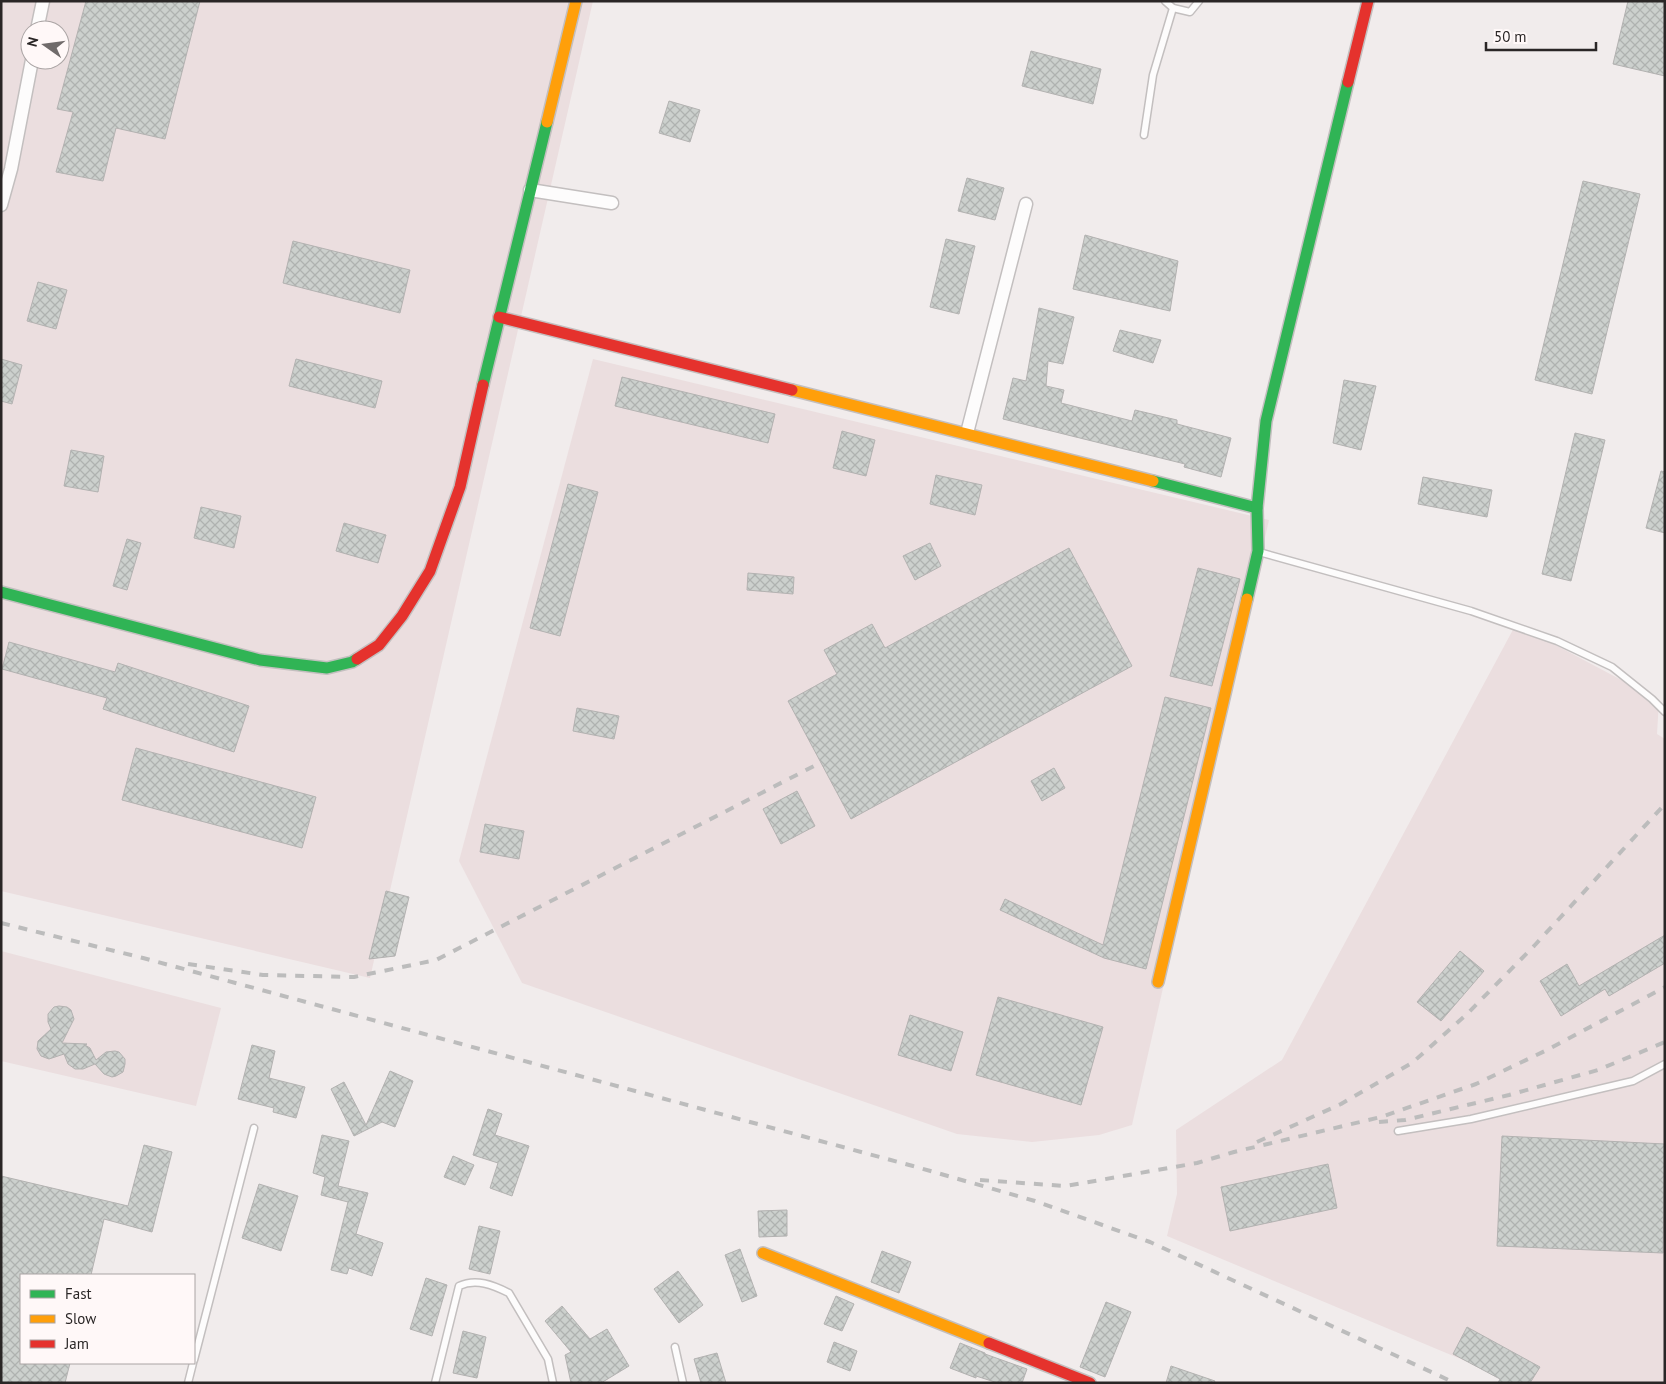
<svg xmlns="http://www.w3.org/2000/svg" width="1666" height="1384" font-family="'PT Sans',sans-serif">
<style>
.built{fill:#ebdedf;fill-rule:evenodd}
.building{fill:url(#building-cross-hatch);stroke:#b3b2b1}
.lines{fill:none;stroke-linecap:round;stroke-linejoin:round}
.lane-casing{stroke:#c3bfbf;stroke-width:9}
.street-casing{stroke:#c3bfbf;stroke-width:15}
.fast-casing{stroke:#c3bfbf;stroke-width:14}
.slow-casing{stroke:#c3bfbf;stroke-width:14}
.jam-casing{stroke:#c3bfbf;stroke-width:14}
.lane{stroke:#fdfcfc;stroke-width:6}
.street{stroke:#fdfcfc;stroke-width:12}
.fast{stroke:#30b455;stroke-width:11}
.slow{stroke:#ff9f0a;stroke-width:11}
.jam{stroke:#e5322d;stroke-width:11}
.rail{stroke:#bcbcbc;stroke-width:4;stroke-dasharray:9 9;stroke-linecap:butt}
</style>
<defs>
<pattern id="building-cross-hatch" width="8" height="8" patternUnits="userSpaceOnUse" patternTransform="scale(1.25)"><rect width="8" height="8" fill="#ccd0cd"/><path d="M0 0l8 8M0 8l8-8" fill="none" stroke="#afb2b0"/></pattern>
</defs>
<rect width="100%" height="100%" fill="#f1ecec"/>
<g class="built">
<path d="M 1,1 L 593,1 L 370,978 L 1,891 ZM 30,30 L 60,30 L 60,60 L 30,60 Z"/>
<path d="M 593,359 L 1269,520 L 1132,1125 L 1099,1135 L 1032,1142 L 957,1134 L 522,983 L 459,861 Z"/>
<path d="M 1516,624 L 1659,700 L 1657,734 L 1665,739 L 1665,1383 L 1518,1383 L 1167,1236 L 1177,1194 L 1176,1130 L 1282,1060 Z"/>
<path d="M 1,951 L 221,1008 L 196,1106 L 1,1061 Z"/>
</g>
<g class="building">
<path d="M 86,1 L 200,1 L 165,139 L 116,128 L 103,181 L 56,172 L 73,112 L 57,109 Z"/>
<path d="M 1628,1 L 1665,1 L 1665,76 L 1613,64 Z"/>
<path d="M 1031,51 L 1101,69 L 1093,104 L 1022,86 Z"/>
<path d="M 669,101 L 700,110 L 690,142 L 659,133 Z"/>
<path d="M 967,178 L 1004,188 L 995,220 L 958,211 Z"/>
<path d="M 1583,181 L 1640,194 L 1592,394 L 1535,380 Z"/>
<path d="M 1085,235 L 1178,261 L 1170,311 L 1073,289 Z"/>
<path d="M 946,239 L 975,246 L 959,314 L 930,307 Z"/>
<path d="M 293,241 L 410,270 L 400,313 L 283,283 Z"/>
<path d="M 38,282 L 67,290 L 56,329 L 27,321 Z"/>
<path d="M 1039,308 L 1074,317 L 1063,364 L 1048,361 L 1046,386 L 1064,390 L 1061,403 L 1132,421 L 1135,410 L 1177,420 L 1177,424 L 1231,438 L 1221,477 L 1184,467 L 1185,464 L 1003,419 L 1013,378 L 1026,381 Z"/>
<path d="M 1120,330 L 1161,340 L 1153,363 L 1113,351 Z"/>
<path d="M 1,359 L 22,365 L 12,404 L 1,401 Z"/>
<path d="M 296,359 L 382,381 L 375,408 L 289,386 Z"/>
<path d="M 622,377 L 775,414 L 768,443 L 615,406 Z"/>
<path d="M 1344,380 L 1376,386 L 1361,450 L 1333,443 Z"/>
<path d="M 842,431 L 875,440 L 866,476 L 833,468 Z"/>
<path d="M 1575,433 L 1605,440 L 1571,581 L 1542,574 Z"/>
<path d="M 71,450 L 104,456 L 98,492 L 64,486 Z"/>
<path d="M 1661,471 L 1665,472 L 1665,533 L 1646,528 Z"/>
<path d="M 936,475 L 982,485 L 975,515 L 930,504 Z"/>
<path d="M 1423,477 L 1492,490 L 1487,517 L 1418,504 Z"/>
<path d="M 568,484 L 598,492 L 560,636 L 530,628 Z"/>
<path d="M 201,507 L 241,516 L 234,548 L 194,538 Z"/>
<path d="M 344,523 L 386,535 L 378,563 L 336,551 Z"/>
<path d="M 127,539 L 141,543 L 127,590 L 113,586 Z"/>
<path d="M 930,543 L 941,566 L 915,580 L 903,556 Z"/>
<path d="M 1069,548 L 1132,666 L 851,819 L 788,701 L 837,674 L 824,650 L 872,624 L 885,648 Z"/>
<path d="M 1198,568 L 1240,579 L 1212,686 L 1170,676 Z"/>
<path d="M 748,573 L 794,577 L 793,594 L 747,590 Z"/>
<path d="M 9,642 L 115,672 L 118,663 L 249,706 L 234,752 L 103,709 L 107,698 L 2,669 Z"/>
<path d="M 1165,697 L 1211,708 L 1146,969 L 1104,958 L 1000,910 L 1005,899 L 1103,945 Z"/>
<path d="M 577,708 L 619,716 L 614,739 L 573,731 Z"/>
<path d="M 136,748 L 316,797 L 302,848 L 122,800 Z"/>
<path d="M 1054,768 L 1065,788 L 1042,801 L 1031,781 Z"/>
<path d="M 797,791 L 815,826 L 781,844 L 763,809 Z"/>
<path d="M 485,824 L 524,831 L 519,859 L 480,852 Z"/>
<path d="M 386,891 L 409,897 L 395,956 L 369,959 Z"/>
<path d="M 1665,935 L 1665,963 L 1609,996 L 1605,989 L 1561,1016 L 1540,981 L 1567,964 L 1579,986 Z"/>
<path d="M 1460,951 L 1484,971 L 1441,1021 L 1417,1002 Z"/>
<path d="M 998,997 L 1103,1027 L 1081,1105 L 976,1075 Z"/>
<path d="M 59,1006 L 67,1007 L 71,1010 L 74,1019 L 62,1043 L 87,1044 L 85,1045 L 90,1048 L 96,1060 L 106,1052 L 115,1051 L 119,1052 L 125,1059 L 125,1064 L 123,1072 L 116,1076 L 112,1077 L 104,1074 L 95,1064 L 83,1069 L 75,1069 L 68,1064 L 64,1054 L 49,1059 L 41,1056 L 37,1049 L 38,1041 L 51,1029 L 48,1022 L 48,1014 L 54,1007 Z"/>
<path d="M 910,1015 L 963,1032 L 951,1071 L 898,1055 Z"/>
<path d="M 252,1045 L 275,1051 L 269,1078 L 305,1087 L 296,1118 L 273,1112 L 274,1108 L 238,1099 Z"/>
<path d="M 390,1071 L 413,1081 L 395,1127 L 382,1122 L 354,1136 L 331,1089 L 344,1082 L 366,1125 Z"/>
<path d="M 488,1109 L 502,1114 L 495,1135 L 529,1146 L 512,1196 L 490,1188 L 498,1163 L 473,1155 Z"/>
<path d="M 322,1135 L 349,1141 L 338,1186 L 368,1193 L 356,1234 L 383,1243 L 372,1276 L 349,1268 L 347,1274 L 331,1270 L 348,1202 L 321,1195 L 325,1177 L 313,1173 Z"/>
<path d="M 1502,1136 L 1665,1144 L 1663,1253 L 1497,1246 Z"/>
<path d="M 144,1145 L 172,1152 L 152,1232 L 104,1219 L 91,1275 L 21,1275 L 21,1363 L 70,1363 L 65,1383 L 1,1383 L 1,1176 L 128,1206 Z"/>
<path d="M 453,1156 L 474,1165 L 465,1185 L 444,1177 Z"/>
<path d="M 1328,1164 L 1337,1208 L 1230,1231 L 1221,1187 Z"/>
<path d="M 259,1184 L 298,1196 L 281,1251 L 242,1238 Z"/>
<path d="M 787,1210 L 787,1236 L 759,1237 L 758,1211 Z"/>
<path d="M 479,1226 L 500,1231 L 490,1274 L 469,1269 Z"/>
<path d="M 740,1249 L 757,1296 L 742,1302 L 725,1255 Z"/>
<path d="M 882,1251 L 911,1262 L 899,1293 L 871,1282 Z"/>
<path d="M 678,1271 L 703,1305 L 679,1323 L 654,1289 Z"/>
<path d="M 426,1278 L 447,1285 L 432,1336 L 410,1329 Z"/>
<path d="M 836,1296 L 854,1304 L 842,1331 L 824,1324 Z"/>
<path d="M 1106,1302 L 1131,1312 L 1105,1377 L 1080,1367 Z"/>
<path d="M 562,1306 L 590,1339 L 607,1329 L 629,1366 L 601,1383 L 571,1383 L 565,1355 L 571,1352 L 545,1321 Z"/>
<path d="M 1467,1327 L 1540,1367 L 1530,1383 L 1498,1383 L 1500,1379 L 1453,1354 Z"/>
<path d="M 463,1331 L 486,1337 L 477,1378 L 453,1373 Z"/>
<path d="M 834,1342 L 857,1351 L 850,1371 L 827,1362 Z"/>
<path d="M 960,1343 L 985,1353 L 985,1354 L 1027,1369 L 1022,1383 L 998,1383 L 976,1376 L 976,1378 L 950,1368 Z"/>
<path d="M 717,1353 L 726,1383 L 701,1383 L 694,1359 Z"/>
<path d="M 1171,1366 L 1215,1381 L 1214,1383 L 1166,1383 Z"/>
</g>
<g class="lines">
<defs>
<g id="lane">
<path d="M 1165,1 L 1173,8 L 1190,12 L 1199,1"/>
<path d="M 1144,135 L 1153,75 L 1173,8"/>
<path d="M 1259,552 L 1471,611 L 1557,641 L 1612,667 L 1652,699 L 1665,712"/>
<path d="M 1398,1131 L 1471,1119 L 1633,1081 L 1665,1064"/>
<path d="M 675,1347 L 683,1383"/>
<path d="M 194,1360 L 254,1128"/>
<path d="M 188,1383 L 193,1363"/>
<path d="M 435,1383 L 459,1286 C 476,1278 493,1285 509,1293 L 548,1359 L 553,1383"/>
</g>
<g id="street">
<path d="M 37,30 L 43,1"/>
<path d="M 530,190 L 612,203"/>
<path d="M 1,205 L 11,169 L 32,60"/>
<path d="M 967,433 L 1026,204"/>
</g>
<g id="fast">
<path d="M 483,385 L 547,122"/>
<path d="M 1153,481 L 1257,508 L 1258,551 L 1247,599"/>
<path d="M 1257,508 L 1266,421 L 1348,82"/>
<path d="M 1,592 L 260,660 L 327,668 L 352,662 L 357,659"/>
</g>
<g id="slow">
<path d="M 547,122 L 576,1"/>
<path d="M 792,390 L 1153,481"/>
<path d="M 1158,982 L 1247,599"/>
<path d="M 763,1253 L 989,1343"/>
</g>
<g id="jam">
<path d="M 1348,82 L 1368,1"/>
<path d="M 499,317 L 792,390"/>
<path d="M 357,659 L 379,645 L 402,616 L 430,571 L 460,487 L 483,385"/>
<path d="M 989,1343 L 1090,1383"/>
</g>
</defs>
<use href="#lane" class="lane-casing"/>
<use href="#street" class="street-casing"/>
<use href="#fast" class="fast-casing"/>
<use href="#slow" class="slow-casing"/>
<use href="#jam" class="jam-casing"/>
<use href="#lane" class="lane"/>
<use href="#street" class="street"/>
<use href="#fast" class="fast"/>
<use href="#slow" class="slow"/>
<use href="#jam" class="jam"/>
<g class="rail">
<path d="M 1,923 L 143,958 L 913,1166 L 1035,1201 L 1150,1242 L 1455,1383"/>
<path d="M 188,964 L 263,975 L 354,977 L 436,960 L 814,766"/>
<path d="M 1379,1122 L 1405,1120 L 1509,1095 L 1598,1070 L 1665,1042"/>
<path d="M 1257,1142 L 1341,1104 L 1412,1063 L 1467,1014 L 1534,946 L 1665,804"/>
<path d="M 980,1180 L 1066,1186 L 1197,1163 L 1234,1152 L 1381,1117 L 1476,1084 L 1549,1049 L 1665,987"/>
</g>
</g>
<rect width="1666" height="1384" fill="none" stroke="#2a2626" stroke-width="5"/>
<rect x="20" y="1274" width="175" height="90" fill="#fff8f8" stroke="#aaa4a4"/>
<rect x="30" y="1290" width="25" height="8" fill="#30b455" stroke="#aaa4a4"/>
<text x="65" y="1299" font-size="15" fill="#2a2626">Fast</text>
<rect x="30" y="1315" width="25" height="8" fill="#ff9f0a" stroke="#aaa4a4"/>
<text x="65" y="1324" font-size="15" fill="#2a2626">Slow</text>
<rect x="30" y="1340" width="25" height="8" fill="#e5322d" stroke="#aaa4a4"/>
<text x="65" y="1349" font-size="15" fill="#2a2626">Jam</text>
<g transform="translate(45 45) rotate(284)"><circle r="24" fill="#fff8f8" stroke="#aaa4a4"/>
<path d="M0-4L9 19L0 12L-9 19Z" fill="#706b6b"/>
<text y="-8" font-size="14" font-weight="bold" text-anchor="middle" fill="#2a2626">N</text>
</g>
<path d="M1486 42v8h110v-8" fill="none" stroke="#2a2626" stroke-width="2.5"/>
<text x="1494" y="42" font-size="15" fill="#2a2626" stroke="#fff8f8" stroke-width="4" paint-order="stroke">50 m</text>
</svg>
